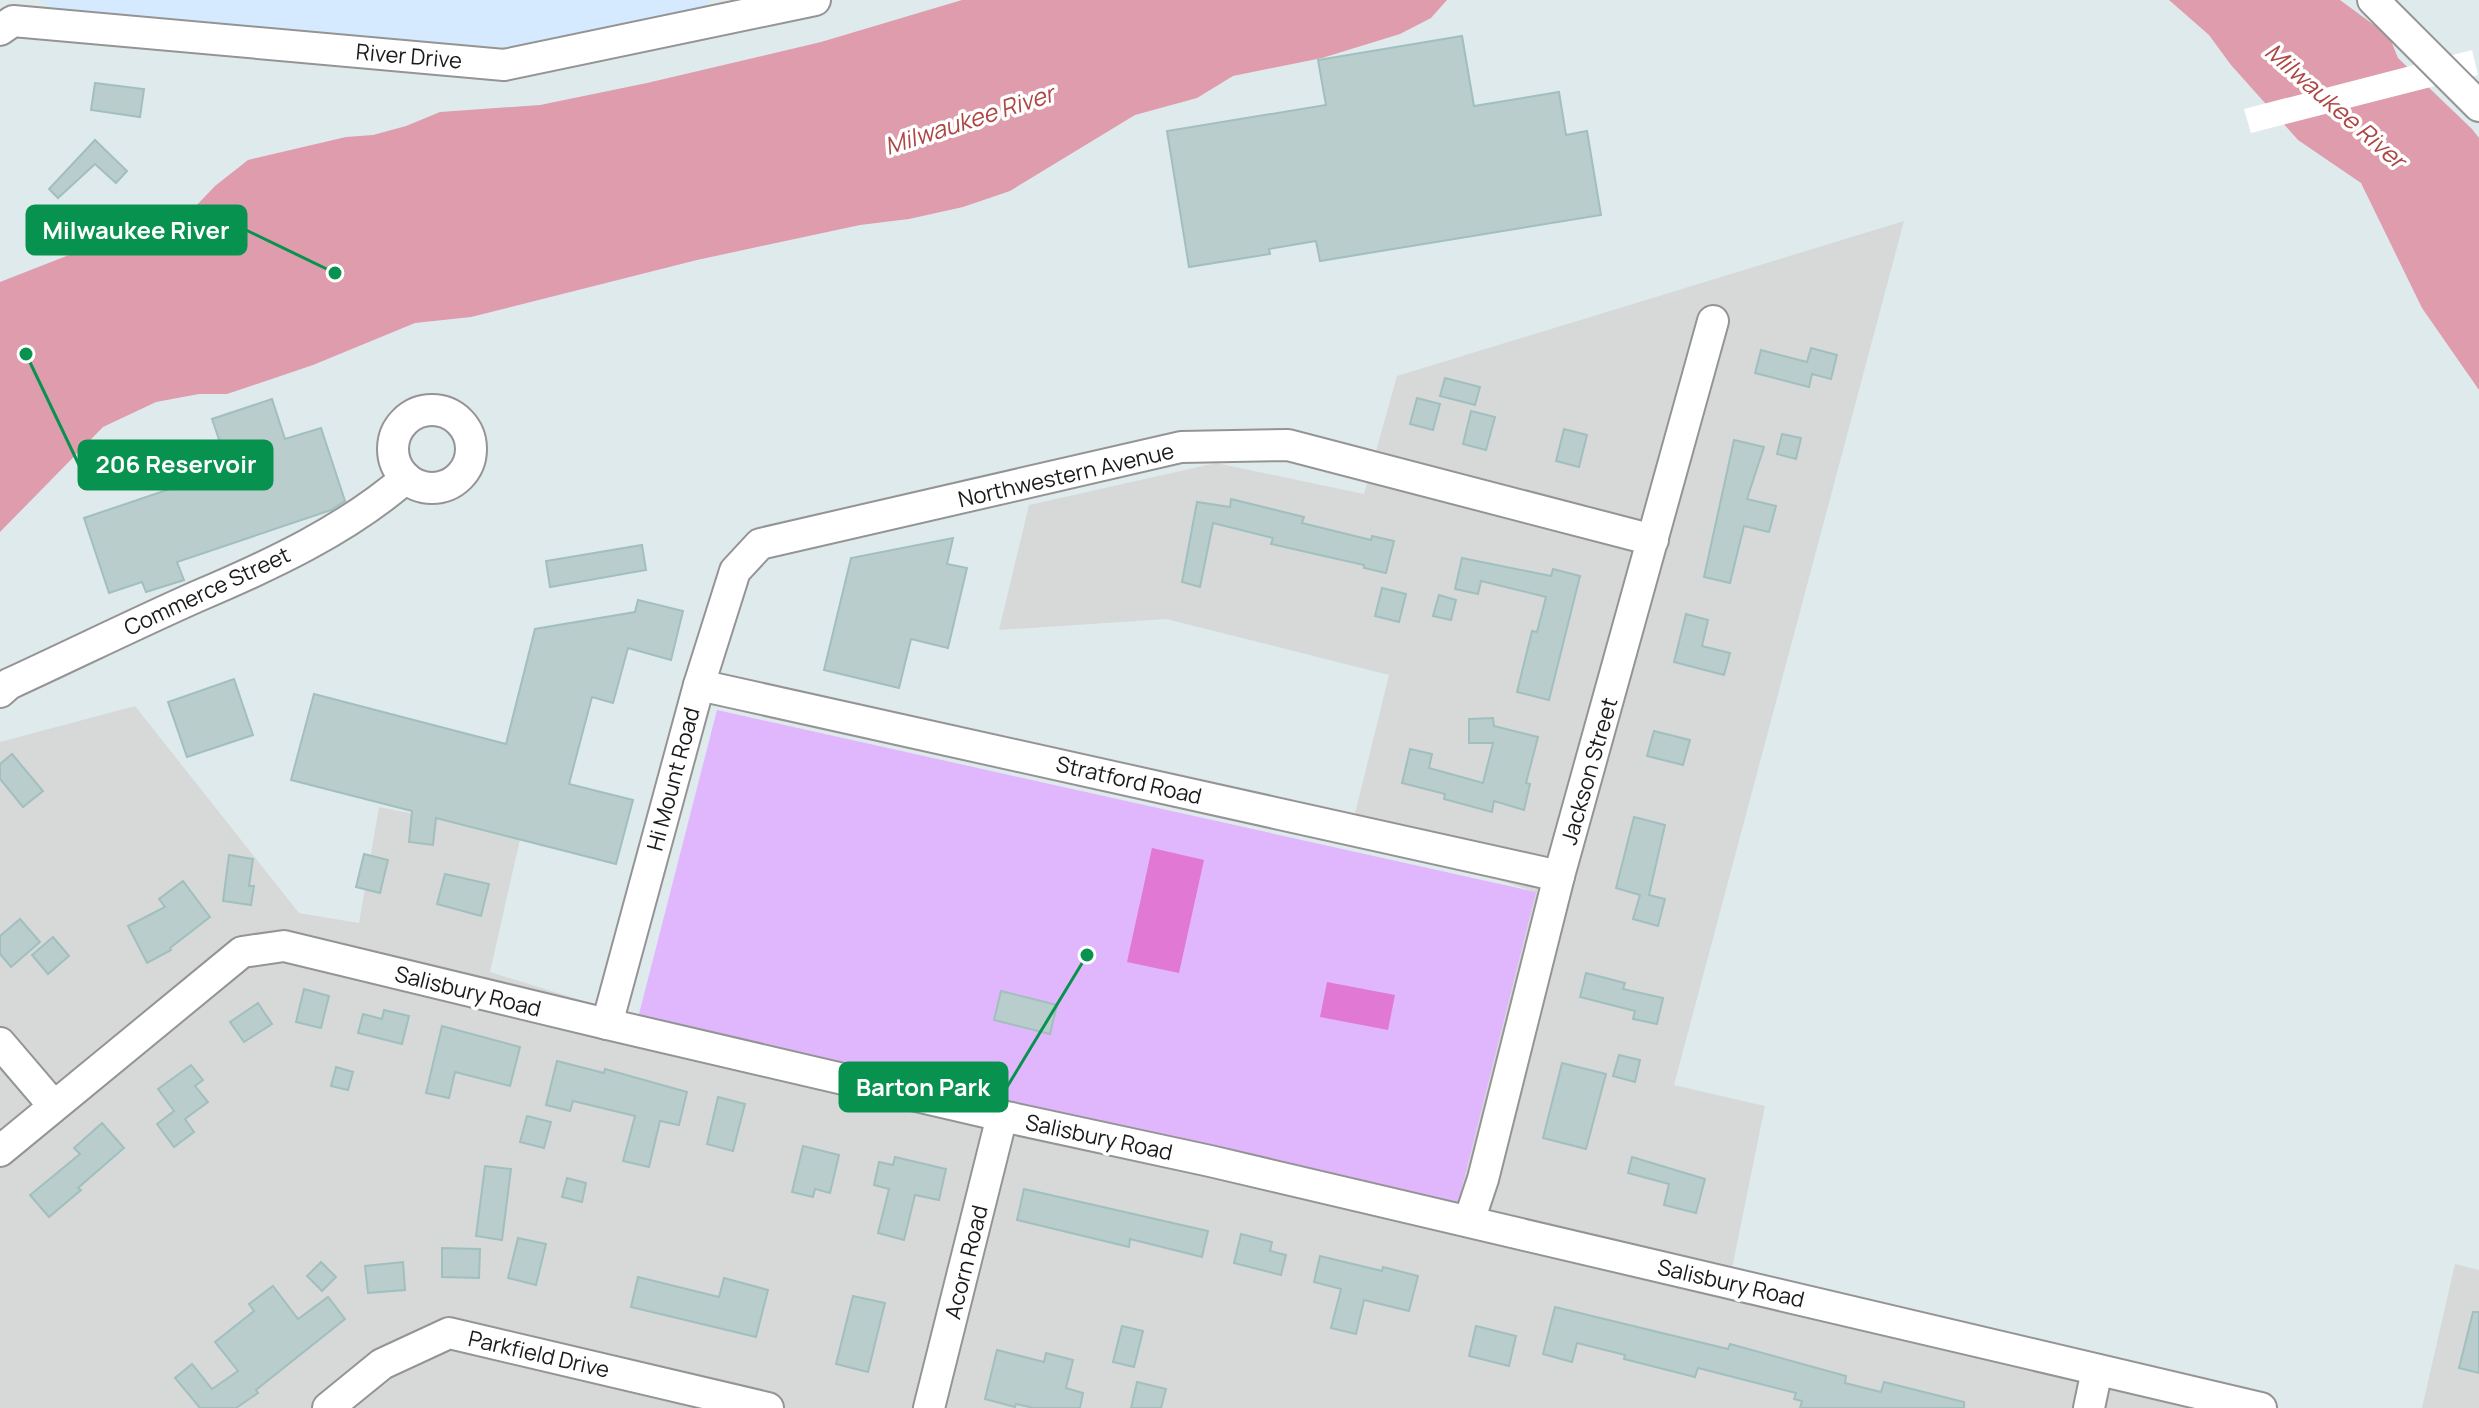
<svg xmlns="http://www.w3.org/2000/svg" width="2479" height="1408" font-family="Manrope,sans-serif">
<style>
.residential{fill:#d7d9d8}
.education{fill:#d6eaff}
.park{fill:#e0b7fc}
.pitch{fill:#e178d3}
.water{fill:#de9cad}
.pier{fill:#fff}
.building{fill:#b8cdcc;stroke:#a1bfbe;stroke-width:2}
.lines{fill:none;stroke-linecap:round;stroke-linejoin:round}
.minor-casing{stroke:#949494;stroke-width:34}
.minor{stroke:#fff;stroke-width:30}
.labels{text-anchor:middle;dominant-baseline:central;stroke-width:7;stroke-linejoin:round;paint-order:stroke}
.street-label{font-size:22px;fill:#1a1a1a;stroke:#fff}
.water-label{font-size:24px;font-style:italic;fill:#ad4644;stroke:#fff}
.leader{fill:none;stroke:#08924f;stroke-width:3}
.callout-dot{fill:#08924f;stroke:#fff;stroke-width:3}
.callout{fill:#08924f;stroke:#08924f;stroke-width:3}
.callout-label{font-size:24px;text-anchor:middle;font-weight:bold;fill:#fff}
</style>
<rect width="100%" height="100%" fill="#dfeaed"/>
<g class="residential">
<path d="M 1904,221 L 1674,1085 L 1765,1106 L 1727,1293 L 2187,1408 L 0,1408 L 0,742 L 135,706 L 299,913 L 359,923 L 379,807 L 521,835 L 490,972 L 638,1018 L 1535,892 L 1351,830 L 1389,675 L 1166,619 L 999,630 L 1029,505 L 1216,463 L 1364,494 L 1397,376 Z"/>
<path d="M 2455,1264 L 2479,1270 L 2479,1408 L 2422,1408 Z"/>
</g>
<path class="education" d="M 41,0 L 709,0 L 708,5 L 585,35 L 504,47 L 64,16 Z"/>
<path class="park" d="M 717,710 L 1536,892 L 1458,1203 L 638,1018 Z"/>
<g class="pitch">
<path d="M 1152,848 L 1204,860 L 1179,973 L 1127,962 Z"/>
<path d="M 1327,982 L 1395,995 L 1388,1030 L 1320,1017 Z"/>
</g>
<g class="water">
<path d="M 962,0 L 1447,0 L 1431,18 L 1400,34 L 1322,58 L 1233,76 L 1197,98 L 1135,115 L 1010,191 L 963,207 L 909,219 L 860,225 L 697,260 L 471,317 L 415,323 L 313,365 L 227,394 L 199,394 L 156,402 L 103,427 L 0,532 L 0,282 L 92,246 L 125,244 L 160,217 L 182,215 L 195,207 L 215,186 L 248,160 L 346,137 L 373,135 L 406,126 L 440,112 L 540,105 L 647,83 L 821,42 Z"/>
<path d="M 2169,0 L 2340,0 L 2389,36 L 2398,58 L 2472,129 L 2479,138 L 2479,390 L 2422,308 L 2361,183 L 2298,140 L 2231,65 L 2209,35 Z"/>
</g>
<path class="pier" d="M 2472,50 L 2478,75 L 2251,133 L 2244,109 Z"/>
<g class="building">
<path d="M 1462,36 L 1474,106 L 1559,92 L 1566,135 L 1587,131 L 1601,215 L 1320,261 L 1316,241 L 1269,249 L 1270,254 L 1189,267 L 1167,131 L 1326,105 L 1318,60 Z"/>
<path d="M 95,83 L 144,89 L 140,117 L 91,110 Z"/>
<path d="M 95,140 L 127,171 L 116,183 L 95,164 L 58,198 L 49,189 Z"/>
<path d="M 1811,348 L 1837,355 L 1831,379 L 1812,374 L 1809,387 L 1755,373 L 1761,350 L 1807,362 Z"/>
<path d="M 1445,378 L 1480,387 L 1475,405 L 1440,396 Z"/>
<path d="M 1417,398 L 1440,404 L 1433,430 L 1410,424 Z"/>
<path d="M 272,399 L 285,439 L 321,428 L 345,501 L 331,510 L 177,562 L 184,580 L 146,592 L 142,582 L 109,593 L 84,518 L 229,469 L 212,419 Z"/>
<path d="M 1471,411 L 1495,417 L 1486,450 L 1463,444 Z"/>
<path d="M 1564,429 L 1587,435 L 1579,467 L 1556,461 Z"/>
<path d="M 1782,434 L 1801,438 L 1796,459 L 1777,454 Z"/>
<path d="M 1734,440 L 1764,447 L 1747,499 L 1776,506 L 1769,532 L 1744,526 L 1730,583 L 1704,577 Z"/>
<path d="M 1231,499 L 1304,517 L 1302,523 L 1371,540 L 1372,536 L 1394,541 L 1386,573 L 1364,568 L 1364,565 L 1271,544 L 1273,538 L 1213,523 L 1200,587 L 1182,582 L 1197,502 L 1230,507 Z"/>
<path d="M 953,538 L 947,564 L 967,568 L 948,648 L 911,639 L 899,688 L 824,670 L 851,558 Z"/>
<path d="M 642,545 L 646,570 L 550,587 L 546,561 Z"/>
<path d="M 1462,558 L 1551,576 L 1553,569 L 1580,576 L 1549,700 L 1517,692 L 1532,631 L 1537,632 L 1546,597 L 1481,581 L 1478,594 L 1455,589 Z"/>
<path d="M 1382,588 L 1406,594 L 1399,622 L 1375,616 Z"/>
<path d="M 1439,595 L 1456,600 L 1451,620 L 1433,616 Z"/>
<path d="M 638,600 L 683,611 L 671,660 L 628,648 L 613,703 L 592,697 L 569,784 L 633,800 L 616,864 L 436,818 L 433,845 L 409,842 L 412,811 L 291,780 L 314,694 L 506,744 L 535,629 L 635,612 Z"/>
<path d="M 1686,614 L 1708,620 L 1702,646 L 1730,653 L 1724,675 L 1674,662 Z"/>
<path d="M 234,679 L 253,735 L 187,757 L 168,702 Z"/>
<path d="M 1493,718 L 1494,726 L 1538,737 L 1526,783 L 1530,784 L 1524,810 L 1494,801 L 1492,812 L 1444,799 L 1445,794 L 1402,783 L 1410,749 L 1432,754 L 1429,768 L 1483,783 L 1493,743 L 1469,743 L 1469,719 Z"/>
<path d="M 1654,731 L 1690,740 L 1683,765 L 1647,756 Z"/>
<path d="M 12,754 L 43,791 L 23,807 L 0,779 L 0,764 Z"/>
<path d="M 1634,817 L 1665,825 L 1649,895 L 1665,899 L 1658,926 L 1633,919 L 1640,895 L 1616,888 Z"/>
<path d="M 364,854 L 388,860 L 380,893 L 356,887 Z"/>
<path d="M 229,855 L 253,859 L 249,886 L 254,886 L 251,905 L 223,901 Z"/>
<path d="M 445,874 L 489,884 L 481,916 L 437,904 Z"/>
<path d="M 183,881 L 210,917 L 170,948 L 171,950 L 147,963 L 128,926 L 165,907 L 159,899 Z"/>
<path d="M 20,919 L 40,942 L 11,967 L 0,954 L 0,936 Z"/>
<path d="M 53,937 L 69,956 L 48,974 L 32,955 Z"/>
<path d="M 1586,973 L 1625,983 L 1623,989 L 1663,998 L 1657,1024 L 1633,1019 L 1635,1011 L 1580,997 Z"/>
<path d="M 304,989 L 329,996 L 321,1028 L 296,1022 Z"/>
<path d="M 1001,991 L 1057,1005 L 1050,1034 L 994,1020 Z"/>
<path d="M 258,1003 L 272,1024 L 244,1042 L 230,1022 Z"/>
<path d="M 384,1010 L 409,1016 L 402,1044 L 358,1033 L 363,1014 L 382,1019 Z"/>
<path d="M 442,1026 L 520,1047 L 510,1086 L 455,1072 L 449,1098 L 426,1093 Z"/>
<path d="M 1619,1055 L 1640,1060 L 1635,1082 L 1613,1076 Z"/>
<path d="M 557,1061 L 604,1073 L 605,1069 L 687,1092 L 679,1125 L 660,1121 L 649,1167 L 623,1161 L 635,1116 L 573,1101 L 570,1111 L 546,1105 Z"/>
<path d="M 1562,1063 L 1606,1074 L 1586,1149 L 1543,1138 Z"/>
<path d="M 191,1065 L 203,1080 L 195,1086 L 208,1102 L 185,1119 L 194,1132 L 174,1147 L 157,1124 L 174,1111 L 158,1089 Z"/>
<path d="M 336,1067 L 353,1072 L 348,1090 L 331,1086 Z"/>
<path d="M 718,1097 L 745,1104 L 733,1151 L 707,1144 Z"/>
<path d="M 527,1116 L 551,1122 L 544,1148 L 520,1142 Z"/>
<path d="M 102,1123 L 124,1148 L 78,1188 L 81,1190 L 49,1217 L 30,1195 L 80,1154 L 74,1148 Z"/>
<path d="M 803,1146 L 839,1155 L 830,1193 L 815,1189 L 813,1197 L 792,1192 Z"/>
<path d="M 895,1157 L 946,1169 L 939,1200 L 915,1195 L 904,1240 L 878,1233 L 889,1189 L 874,1185 L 879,1162 L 893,1165 Z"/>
<path d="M 1632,1157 L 1705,1179 L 1696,1213 L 1664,1205 L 1669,1184 L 1628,1173 Z"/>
<path d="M 485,1166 L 511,1169 L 502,1240 L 476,1236 Z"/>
<path d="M 567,1178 L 586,1183 L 582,1202 L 562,1197 Z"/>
<path d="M 1024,1189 L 1208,1231 L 1202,1257 L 1130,1239 L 1129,1247 L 1017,1220 Z"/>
<path d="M 1241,1234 L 1272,1242 L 1270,1251 L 1286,1255 L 1281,1275 L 1234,1263 Z"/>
<path d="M 518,1238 L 546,1244 L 536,1285 L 508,1278 Z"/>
<path d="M 442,1248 L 480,1249 L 479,1278 L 442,1277 Z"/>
<path d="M 1320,1256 L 1382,1271 L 1383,1267 L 1418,1276 L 1409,1311 L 1364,1300 L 1356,1334 L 1331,1328 L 1341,1289 L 1314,1282 Z"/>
<path d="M 321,1262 L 336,1277 L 322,1291 L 307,1276 Z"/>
<path d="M 403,1262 L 405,1290 L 368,1293 L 365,1266 Z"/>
<path d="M 638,1277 L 719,1297 L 724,1278 L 768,1290 L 756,1337 L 631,1307 Z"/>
<path d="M 273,1286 L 298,1319 L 328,1297 L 345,1319 L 256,1390 L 258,1393 L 236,1408 L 200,1408 L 175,1378 L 192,1364 L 212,1389 L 238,1371 L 215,1342 L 254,1311 L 249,1304 Z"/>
<path d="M 853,1296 L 885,1303 L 868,1372 L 836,1364 Z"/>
<path d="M 1555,1307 L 1728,1349 L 1730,1344 L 1846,1376 L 1845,1383 L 1881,1392 L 1884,1382 L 1964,1402 L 1964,1408 L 1800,1408 L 1802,1401 L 1794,1399 L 1796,1393 L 1698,1368 L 1695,1377 L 1624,1359 L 1625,1355 L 1577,1343 L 1572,1362 L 1543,1354 Z"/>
<path d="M 2473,1312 L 2479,1312 L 2479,1373 L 2459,1368 Z"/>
<path d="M 1122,1326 L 1143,1331 L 1134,1367 L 1113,1362 Z"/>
<path d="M 1476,1326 L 1516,1336 L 1509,1366 L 1469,1356 Z"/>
<path d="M 997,1350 L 1044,1362 L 1046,1353 L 1073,1360 L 1066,1388 L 1083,1393 L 1080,1408 L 1034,1408 L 1016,1404 L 1015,1407 L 985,1399 Z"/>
<path d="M 1137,1382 L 1166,1389 L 1161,1408 L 1131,1408 Z"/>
</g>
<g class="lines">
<defs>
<g id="minor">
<path d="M 2373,0 L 2479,106"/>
<path d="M 0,30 L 13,21 L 504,65 L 815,0"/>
<circle cx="432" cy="449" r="39"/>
<path d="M 699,685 L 1559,876"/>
<path d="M 0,692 L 9,684 C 72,655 135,624 198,596 C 271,565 346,530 406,478"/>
<path d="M 607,1024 L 699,685 L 735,571 L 760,544 L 1181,447 L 1288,445 L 1653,540"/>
<path d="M 0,1043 L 53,1105"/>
<path d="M 0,1151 L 242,952 L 284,946 L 607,1024 L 1002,1116 L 1210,1161 L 2261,1408"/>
<path d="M 1469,1221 L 1483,1179 L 1559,876 L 1713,321"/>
<path d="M 328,1408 L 382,1364 L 449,1333 L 768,1408"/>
<path d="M 929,1408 L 1002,1116"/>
<path d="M 2089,1408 L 2097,1370"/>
</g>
</defs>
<use href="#minor" class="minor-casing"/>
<use href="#minor" class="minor"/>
</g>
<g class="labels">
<g class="street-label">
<text transform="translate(409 56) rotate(5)">River Drive</text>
<text transform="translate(1066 475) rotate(-13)">Northwestern Avenue</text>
<text transform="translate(207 591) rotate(-25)">Commerce Street</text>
<text transform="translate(1589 771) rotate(-74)">Jackson Street</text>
<text transform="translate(673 779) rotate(-75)">Hi Mount Road</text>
<text transform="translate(1129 780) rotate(13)">Stratford Road</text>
<text transform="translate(468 991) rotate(14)">Salisbury Road</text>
<text transform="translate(1099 1137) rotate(12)">Salisbury Road</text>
<text transform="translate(966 1262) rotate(-76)">Acorn Road</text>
<text transform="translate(1731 1283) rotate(13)">Salisbury Road</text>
<text transform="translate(539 1354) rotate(13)">Parkfield Drive</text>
</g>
<g class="water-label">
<text transform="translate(2336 105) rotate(41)">Milwaukee River</text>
<text transform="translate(969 119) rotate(-18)">Milwaukee River</text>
</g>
</g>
<path class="leader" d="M335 273L246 230M26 354L79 465M1087 955L1007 1087"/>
<g class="callout-dot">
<circle cx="335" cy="273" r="8"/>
<circle cx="26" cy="354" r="8"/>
<circle cx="1087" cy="955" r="8"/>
</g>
<g class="callout">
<rect x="27" y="206" width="219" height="48" rx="8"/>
<rect x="79" y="441" width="193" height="48" rx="8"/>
<rect x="840" y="1063" width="167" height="48" rx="8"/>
</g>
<g class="callout-label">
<text x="136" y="239">Milwaukee River</text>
<text x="176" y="473">206 Reservoir</text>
<text x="923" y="1096">Barton Park</text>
</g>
</svg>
